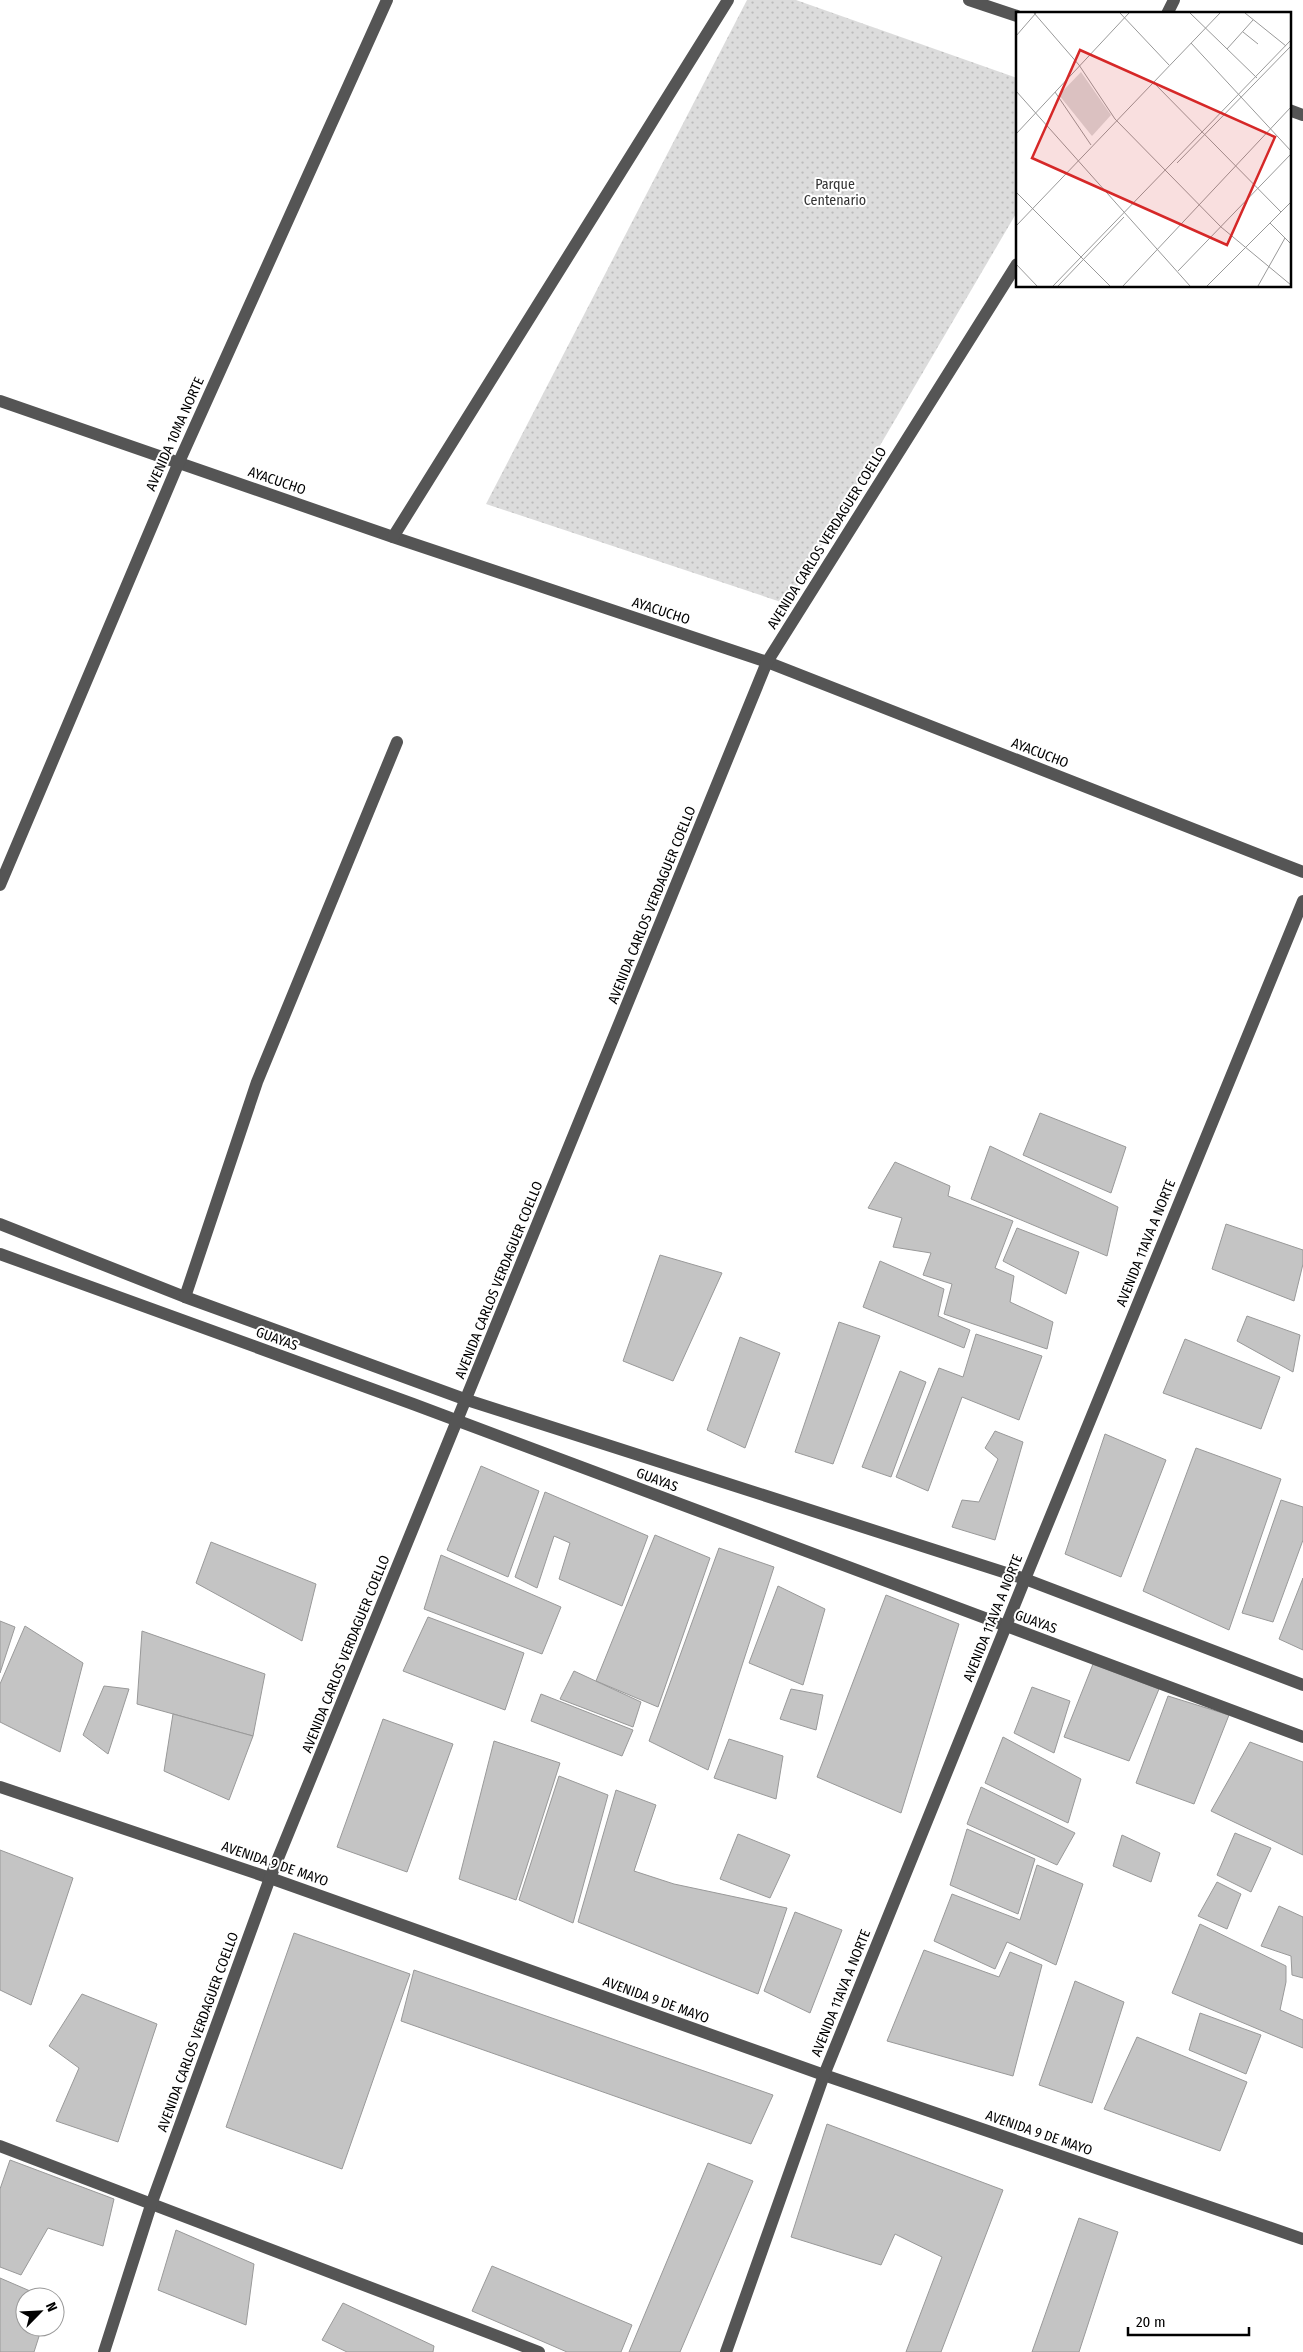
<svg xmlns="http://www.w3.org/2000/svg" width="1303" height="2352" font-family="'Fira Sans Condensed',sans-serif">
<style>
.park{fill:url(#park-dots)}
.building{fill:#c4c4c4;stroke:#999}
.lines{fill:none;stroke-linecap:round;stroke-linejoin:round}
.minor{stroke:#555;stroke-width:12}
.labels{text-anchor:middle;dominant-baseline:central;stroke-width:4;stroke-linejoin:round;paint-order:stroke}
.park-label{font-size:14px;fill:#333;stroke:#fff}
.street-label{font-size:14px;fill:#000;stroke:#fff}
.inset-road{fill:none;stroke:#999;stroke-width:1}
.view{fill:#d62828;fill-opacity:0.15;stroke:#d62828;stroke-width:2.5}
.inset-edge{fill:none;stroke:#000;stroke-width:2.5}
</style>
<defs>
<pattern id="park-dots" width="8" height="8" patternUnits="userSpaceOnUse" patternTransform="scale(1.25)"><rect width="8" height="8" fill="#dcdcdc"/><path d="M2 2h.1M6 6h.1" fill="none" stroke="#bbb" stroke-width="1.8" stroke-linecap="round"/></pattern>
</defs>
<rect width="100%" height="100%" fill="#fff"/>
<path class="park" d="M 747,0 L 796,0 L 1017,78 L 1017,212 L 787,604 L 486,504 Z"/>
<g class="building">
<path d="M 1040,1113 L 1126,1147 L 1111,1193 L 1023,1155 Z"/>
<path d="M 990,1146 L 1118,1207 L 1107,1256 L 971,1199 Z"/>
<path d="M 895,1162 L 950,1186 L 948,1196 L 1013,1221 L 995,1268 L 1014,1276 L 1010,1302 L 1053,1322 L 1047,1349 L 944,1314 L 952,1284 L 923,1275 L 931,1253 L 893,1247 L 902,1218 L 868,1208 Z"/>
<path d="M 1226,1224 L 1303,1250 L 1303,1264 L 1294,1301 L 1212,1269 Z"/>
<path d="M 1017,1228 L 1079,1252 L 1066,1294 L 1003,1261 Z"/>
<path d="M 660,1255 L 722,1273 L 673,1381 L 623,1361 Z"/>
<path d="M 880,1261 L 944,1289 L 938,1316 L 970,1330 L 964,1348 L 863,1307 Z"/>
<path d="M 1247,1316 L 1300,1335 L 1293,1372 L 1237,1341 Z"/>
<path d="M 839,1322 L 880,1336 L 833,1464 L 795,1452 Z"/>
<path d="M 976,1334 L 1042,1356 L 1019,1420 L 962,1397 L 928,1491 L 896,1477 L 939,1368 L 963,1377 Z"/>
<path d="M 740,1337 L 780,1353 L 745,1448 L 707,1430 Z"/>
<path d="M 1185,1339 L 1280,1377 L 1261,1429 L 1163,1393 Z"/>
<path d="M 900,1371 L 926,1382 L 891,1477 L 862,1467 Z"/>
<path d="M 995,1431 L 1023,1442 L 995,1540 L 952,1527 L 962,1500 L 979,1502 L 998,1459 L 985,1448 Z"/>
<path d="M 1105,1434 L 1166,1460 L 1121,1577 L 1065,1554 Z"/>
<path d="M 1196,1448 L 1281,1479 L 1229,1630 L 1143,1591 Z"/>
<path d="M 481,1466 L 539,1491 L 508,1577 L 447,1550 Z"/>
<path d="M 545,1492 L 648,1536 L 622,1606 L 559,1579 L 570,1543 L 554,1536 L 537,1588 L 515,1577 Z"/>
<path d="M 1281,1500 L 1303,1507 L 1303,1540 L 1273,1622 L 1242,1613 Z"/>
<path d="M 655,1535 L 710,1558 L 658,1707 L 596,1681 Z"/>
<path d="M 211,1542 L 316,1584 L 302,1641 L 196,1583 Z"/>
<path d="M 719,1548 L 774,1567 L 708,1770 L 649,1741 Z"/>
<path d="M 441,1555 L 561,1607 L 542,1654 L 424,1609 Z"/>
<path d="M 1303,1578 L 1303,1650 L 1279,1639 Z"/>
<path d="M 778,1586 L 825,1609 L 803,1685 L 749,1663 Z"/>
<path d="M 886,1595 L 959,1624 L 901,1813 L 817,1777 Z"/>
<path d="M 428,1617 L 524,1653 L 505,1710 L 403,1671 Z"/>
<path d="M 0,1621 L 15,1627 L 0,1673 Z"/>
<path d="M 25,1626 L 83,1663 L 60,1752 L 0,1722 L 0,1684 Z"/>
<path d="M 142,1631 L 265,1674 L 253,1736 L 137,1704 Z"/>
<path d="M 1093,1664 L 1159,1689 L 1129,1761 L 1064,1737 Z"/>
<path d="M 574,1671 L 641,1702 L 633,1727 L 560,1699 Z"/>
<path d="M 104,1686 L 129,1689 L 108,1754 L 83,1735 Z"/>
<path d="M 1032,1687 L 1070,1701 L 1054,1753 L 1014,1733 Z"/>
<path d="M 791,1689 L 823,1695 L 816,1730 L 780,1719 Z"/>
<path d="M 541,1694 L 633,1730 L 622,1756 L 531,1721 Z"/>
<path d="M 1168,1696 L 1229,1715 L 1194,1804 L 1136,1783 Z"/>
<path d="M 173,1714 L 253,1736 L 229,1800 L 164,1771 Z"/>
<path d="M 383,1719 L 453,1744 L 407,1872 L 337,1847 Z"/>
<path d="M 1003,1737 L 1081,1779 L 1068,1823 L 985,1783 Z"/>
<path d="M 729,1739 L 783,1756 L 776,1799 L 714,1778 Z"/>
<path d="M 494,1741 L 560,1763 L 516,1900 L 459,1879 Z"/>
<path d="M 1250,1742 L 1303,1762 L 1303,1855 L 1211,1811 Z"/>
<path d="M 559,1776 L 608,1795 L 573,1923 L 519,1900 Z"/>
<path d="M 981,1787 L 1075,1833 L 1057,1865 L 967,1824 Z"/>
<path d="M 616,1790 L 656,1805 L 634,1871 L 674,1884 L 787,1908 L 758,1994 L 578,1922 Z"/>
<path d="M 967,1829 L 1035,1859 L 1018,1914 L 950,1885 Z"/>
<path d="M 1235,1833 L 1271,1848 L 1251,1892 L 1217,1875 Z"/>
<path d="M 738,1834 L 790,1855 L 770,1898 L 720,1879 Z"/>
<path d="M 1122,1835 L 1160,1853 L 1151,1882 L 1113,1866 Z"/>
<path d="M 0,1850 L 73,1878 L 31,2005 L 0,1990 Z"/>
<path d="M 1037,1865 L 1083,1884 L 1056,1965 L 1007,1942 L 995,1969 L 934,1941 L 952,1894 L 1020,1920 Z"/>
<path d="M 1217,1882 L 1241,1894 L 1227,1929 L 1198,1916 Z"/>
<path d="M 1279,1906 L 1303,1917 L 1303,1978 L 1292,1975 L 1291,1956 L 1261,1946 Z"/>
<path d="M 795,1912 L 842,1930 L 810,2013 L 764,1991 Z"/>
<path d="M 1200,1924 L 1286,1966 L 1286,1982 L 1280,2010 L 1303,2020 L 1303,2048 L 1172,1993 Z"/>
<path d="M 294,1933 L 410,1974 L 342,2169 L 226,2127 Z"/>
<path d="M 924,1950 L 999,1977 L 1010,1952 L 1042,1965 L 1013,2076 L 887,2041 Z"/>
<path d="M 414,1970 L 773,2095 L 751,2144 L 401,2021 Z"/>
<path d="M 1075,1981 L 1124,2002 L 1092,2103 L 1039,2085 Z"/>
<path d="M 82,1994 L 157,2024 L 118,2142 L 56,2121 L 79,2068 L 49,2046 Z"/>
<path d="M 1200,2013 L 1261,2035 L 1246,2074 L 1189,2050 Z"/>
<path d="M 1137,2037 L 1247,2082 L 1220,2151 L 1104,2109 Z"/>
<path d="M 827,2124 L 1003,2190 L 941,2352 L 906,2352 L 942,2257 L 895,2234 L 881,2265 L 791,2237 Z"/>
<path d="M 10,2160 L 114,2199 L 103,2246 L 48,2228 L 21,2275 L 0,2267 L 0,2189 Z"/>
<path d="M 708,2163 L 753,2181 L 680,2352 L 629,2352 Z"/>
<path d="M 1079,2218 L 1118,2232 L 1079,2352 L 1032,2352 Z"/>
<path d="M 176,2230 L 254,2264 L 246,2325 L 158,2290 Z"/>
<path d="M 492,2266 L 632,2325 L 621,2352 L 567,2352 L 472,2311 Z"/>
<path d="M 0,2278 L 44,2297 L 25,2297 L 25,2327 L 42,2327 L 34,2352 L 0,2352 Z"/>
<path d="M 343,2303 L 434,2346 L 433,2352 L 347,2352 L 322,2340 Z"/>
</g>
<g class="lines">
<g class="minor">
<path d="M 969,0 L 1017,16"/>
<path d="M 1167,14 L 1174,0"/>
<path d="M 1289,110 L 1303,115"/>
<path d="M 0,401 L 393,537 L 767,662 L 1303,872"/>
<path d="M 393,537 L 728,0"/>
<path d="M 0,885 L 179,462 L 387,0"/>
<path d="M 0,1224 L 185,1297 L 467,1400 L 1025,1579 L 1303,1685"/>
<path d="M 0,1254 L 413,1404 L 1303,1737"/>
<path d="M 185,1297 L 257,1082 L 397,742"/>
<path d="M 0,1787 L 270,1878 L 824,2075 L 1303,2239"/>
<path d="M 0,2146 L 539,2352"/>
<path d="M 104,2352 L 152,2202 L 270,1878 L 767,662 L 1017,264"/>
<path d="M 726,2352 L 824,2075 L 1025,1579 L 1303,901"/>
</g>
</g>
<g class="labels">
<g class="park-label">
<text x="835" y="184">Parque<tspan x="835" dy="16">Centenario</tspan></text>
</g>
<g class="street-label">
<text transform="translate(175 434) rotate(-66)">AVENIDA 10MA NORTE</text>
<text transform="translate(277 481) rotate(19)">AYACUCHO</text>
<text transform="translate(827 538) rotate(-58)">AVENIDA CARLOS VERDAGUER COELLO</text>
<text transform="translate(661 611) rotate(18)">AYACUCHO</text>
<text transform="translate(1040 753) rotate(21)">AYACUCHO</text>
<text transform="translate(652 905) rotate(-68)">AVENIDA CARLOS VERDAGUER COELLO</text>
<text transform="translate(1146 1243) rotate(-68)">AVENIDA 11AVA A NORTE</text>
<text transform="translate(499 1280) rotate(-68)">AVENIDA CARLOS VERDAGUER COELLO</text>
<text transform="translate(277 1339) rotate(20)">GUAYAS</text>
<text transform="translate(657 1480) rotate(21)">GUAYAS</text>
<text transform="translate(993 1618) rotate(-68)">AVENIDA 11AVA A NORTE</text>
<text transform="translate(1036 1622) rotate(20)">GUAYAS</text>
<text transform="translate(346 1654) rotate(-68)">AVENIDA CARLOS VERDAGUER COELLO</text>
<text transform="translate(275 1864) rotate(19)">AVENIDA 9 DE MAYO</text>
<text transform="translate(841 1993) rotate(-68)">AVENIDA 11AVA A NORTE</text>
<text transform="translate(656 2000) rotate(20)">AVENIDA 9 DE MAYO</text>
<text transform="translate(198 2032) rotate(-70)">AVENIDA CARLOS VERDAGUER COELLO</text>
<text transform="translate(1039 2133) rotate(19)">AVENIDA 9 DE MAYO</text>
</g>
</g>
<g transform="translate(1016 12)">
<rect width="275" height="275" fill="#fff"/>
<path d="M 65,60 L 95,103 L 76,124 L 43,83 Z" fill="#dcdcdc"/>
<path class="inset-road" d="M 18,1 L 63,53 L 99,107 L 205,215 L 275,273M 104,1 L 153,53M 174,1 L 241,66M 229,1 L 270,34M 227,20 L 242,32M 0,24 L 20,1M 175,31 L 275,139M 211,37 L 237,8M 137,70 L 265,200M 0,79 L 174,274M 39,80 L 75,133M 0,122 L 113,1M 161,151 L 275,34M 0,180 L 94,274M 254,211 L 275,232M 0,214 L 204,1M 0,252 L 21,274M 162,259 L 275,142M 37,274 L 275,28M 42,274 L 108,205M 107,274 L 275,95M 191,274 L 275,190M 242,274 L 269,226"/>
<path class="view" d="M 64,38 L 259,125 L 211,233 L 16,146 Z"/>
<rect width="275" height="275" class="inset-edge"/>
</g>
<g transform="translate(40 2312) rotate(66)"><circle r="24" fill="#ffffff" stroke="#999999"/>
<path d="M0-4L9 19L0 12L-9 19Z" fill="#000000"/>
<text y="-8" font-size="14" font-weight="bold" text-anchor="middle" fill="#000000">N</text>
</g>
<path d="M1128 2327v8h121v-8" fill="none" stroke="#000000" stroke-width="2.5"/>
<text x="1136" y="2327" font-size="15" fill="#000000" stroke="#ffffff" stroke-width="4" paint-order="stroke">20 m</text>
</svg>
